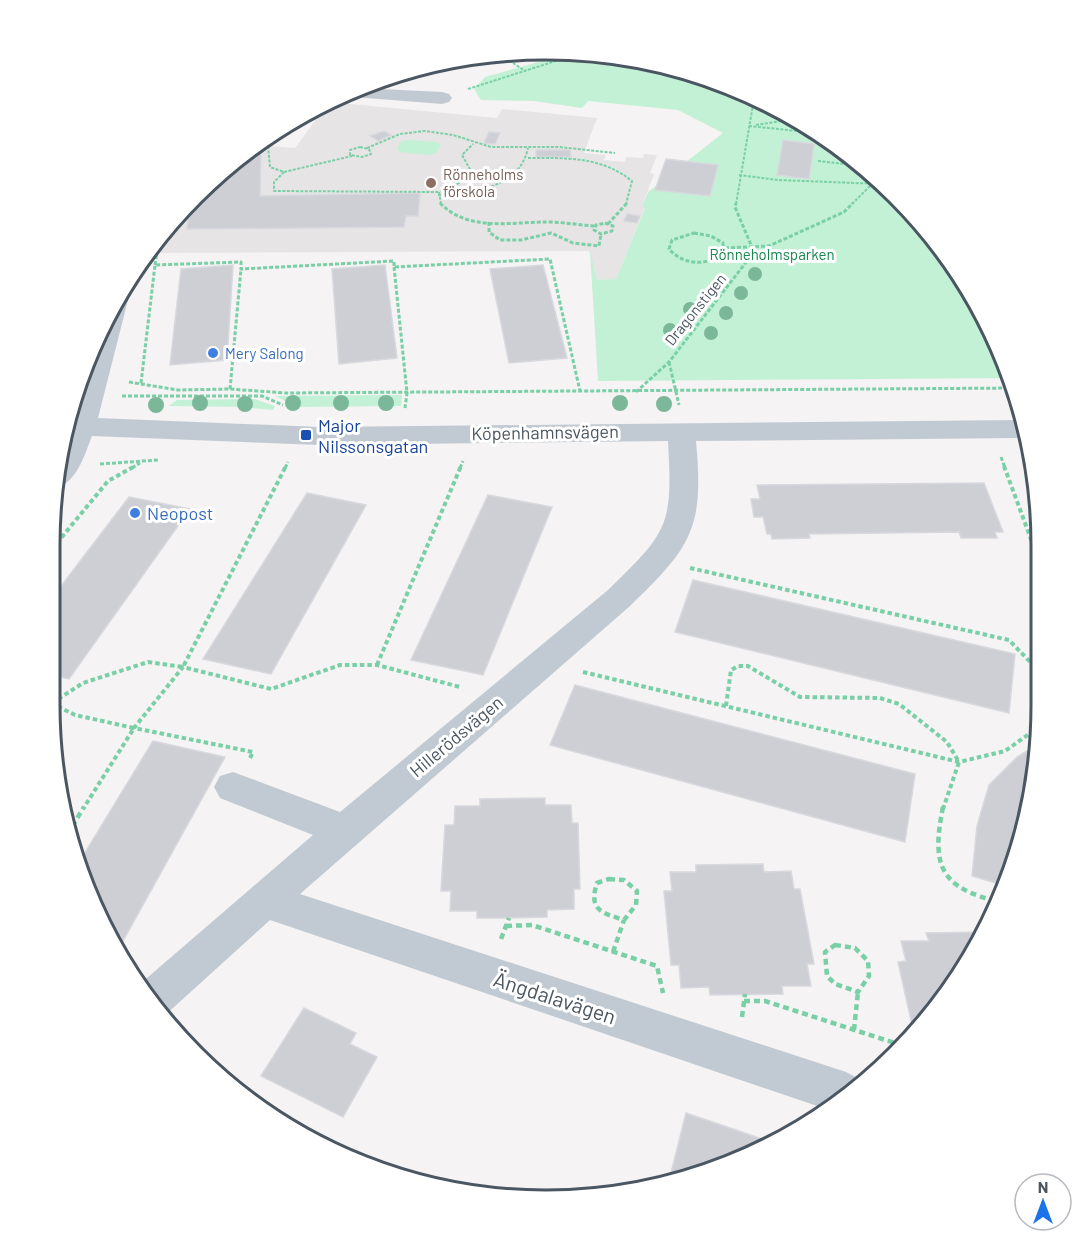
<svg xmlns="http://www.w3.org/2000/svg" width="1091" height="1250" font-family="Barlow,sans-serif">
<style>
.education{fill:#e6e4e5}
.green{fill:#c3f1d5}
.building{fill:#cdcfd5;stroke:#d7d9de;stroke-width:1.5}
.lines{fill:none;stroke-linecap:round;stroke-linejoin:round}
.path-far3{stroke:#7ad0a6;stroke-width:2;stroke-dasharray:3 1.5;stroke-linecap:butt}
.path-far2{stroke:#7ad0a6;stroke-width:3;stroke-dasharray:4 2;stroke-linecap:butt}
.path-far1{stroke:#7ad0a6;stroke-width:4;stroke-dasharray:4.5 3;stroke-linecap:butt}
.path{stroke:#7ad0a6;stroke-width:4.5;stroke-dasharray:6 4;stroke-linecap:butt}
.minor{fill:#c1cad2;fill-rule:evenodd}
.tree{fill:#7bb799}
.education-dot{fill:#8d6e63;stroke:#fff;stroke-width:2}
.shop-dot{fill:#3f7fe0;stroke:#fff;stroke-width:2}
.transit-dot{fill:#1a4fb4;stroke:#fff;stroke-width:2}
.labels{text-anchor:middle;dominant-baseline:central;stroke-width:6;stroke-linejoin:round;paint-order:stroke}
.far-education-label{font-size:15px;fill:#785e54;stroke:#fff;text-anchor:start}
.far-park-label{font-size:15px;fill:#17864f;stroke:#fff}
.far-street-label{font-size:15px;fill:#4a5661;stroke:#fff}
.far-shop-label{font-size:15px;fill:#366cbe;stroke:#fff;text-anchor:start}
.transit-label{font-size:18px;fill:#164399;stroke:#fff;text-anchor:start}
.street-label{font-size:18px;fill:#4a5661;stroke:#fff}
.shop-label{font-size:18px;fill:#366cbe;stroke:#fff;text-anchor:start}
.near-street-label{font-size:21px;fill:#4a5661;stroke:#fff}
.rim{fill:none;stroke:#4a5661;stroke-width:3}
</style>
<rect width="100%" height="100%" fill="#f5f3f3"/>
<path class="education" d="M 329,102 L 497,118 L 502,109 L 597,118 L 584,153 L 606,155 L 604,160 L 625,162 L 626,157 L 643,158 L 644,154 L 657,155 L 650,173 L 654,174 L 642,206 L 645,207 L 616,279 L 597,280 L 589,251 L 160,253 L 162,242 L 219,172 L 257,145 L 295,148 Z"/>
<g class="green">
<path d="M 578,51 L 674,66 L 765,101 L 848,152 L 919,219 L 975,298 L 1012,378 L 598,381 L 590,251 L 597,280 L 616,279 L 645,208 L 642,206 L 648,192 L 723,133 L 678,110 L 588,101 L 582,108 L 534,101 L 481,100 L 474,89 L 485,77 Z"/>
<path d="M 408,140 L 436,142 L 441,145 L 436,153 L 428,155 L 399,152 L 397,148 L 402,141 Z"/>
<path d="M 402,395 L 401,406 L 298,407 L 275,396 Z"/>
<path d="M 254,399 L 275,406 L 273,410 L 241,407 L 169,406 L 177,400 Z"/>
</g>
<g class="building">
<path d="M 489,53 L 491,62 L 451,64 L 450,61 Z"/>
<path d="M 384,131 L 391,135 L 378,141 L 370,136 Z"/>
<path d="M 489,132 L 500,133 L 495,144 L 484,143 Z"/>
<path d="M 783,140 L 814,144 L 809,179 L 777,175 Z"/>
<path d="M 261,147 L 260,196 L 420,193 L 418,216 L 406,216 L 404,227 L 187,229 L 189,213 L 194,213 L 196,200 L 219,172 L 253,148 Z"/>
<path d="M 536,150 L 570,150 L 571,157 L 536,157 Z"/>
<path d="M 666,159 L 718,165 L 710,196 L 655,190 Z"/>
<path d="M 627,214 L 640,216 L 637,223 L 624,221 Z"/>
<path d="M 233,265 L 227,360 L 170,365 L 181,269 Z"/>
<path d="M 385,265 L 397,358 L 339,364 L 332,269 Z"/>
<path d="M 543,265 L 567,358 L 509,363 L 490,269 Z"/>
<path d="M 984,483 L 1003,532 L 995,532 L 997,538 L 961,538 L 959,532 L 809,534 L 810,538 L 772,539 L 771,534 L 767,534 L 763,517 L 754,517 L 751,499 L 760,499 L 757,485 Z"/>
<path d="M 307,493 L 366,505 L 271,674 L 203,659 Z"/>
<path d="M 488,495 L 552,507 L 483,675 L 411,660 Z"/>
<path d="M 129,497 L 190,509 L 69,679 L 50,675 L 52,598 Z"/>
<path d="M 693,580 L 1015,654 L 1009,713 L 675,632 Z"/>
<path d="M 575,685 L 915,774 L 905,842 L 550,745 Z"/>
<path d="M 153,741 L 225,757 L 118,950 L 101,924 L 78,864 Z"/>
<path d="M 1038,744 L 1032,801 L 1006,886 L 972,876 L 977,826 L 989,785 L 1017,757 Z"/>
<path d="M 545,798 L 545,805 L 571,805 L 572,823 L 578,823 L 580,889 L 574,889 L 574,909 L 547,910 L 547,917 L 509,918 L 477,918 L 477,911 L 450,911 L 451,891 L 441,891 L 445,825 L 454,825 L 455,806 L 480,806 L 480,799 Z"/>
<path d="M 763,864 L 764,872 L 791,871 L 794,889 L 800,889 L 814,964 L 807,964 L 811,986 L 782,986 L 783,994 L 710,995 L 709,987 L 681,988 L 679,965 L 671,965 L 664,891 L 672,891 L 670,872 L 696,872 L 696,865 Z"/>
<path d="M 983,932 L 958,980 L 914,1034 L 898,962 L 906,961 L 901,941 L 929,941 L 926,933 Z"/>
<path d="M 304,1008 L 356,1033 L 350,1044 L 377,1057 L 343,1117 L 261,1076 Z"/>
<path d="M 686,1113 L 774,1143 L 705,1174 L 669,1181 Z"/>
</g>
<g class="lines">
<g class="path-far3">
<path d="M 498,53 L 525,71"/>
<path d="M 468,89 L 584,52"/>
<path d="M 756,125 L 794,119"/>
<path d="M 749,126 L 817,133"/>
<path d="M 268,146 L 270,167 L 284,172 L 352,156"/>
<path d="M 360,147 L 369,149 L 371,154 L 362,157 L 350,155 L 350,150 Z"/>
<path d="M 367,148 L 400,134 L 425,131 L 453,135 L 491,147 L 559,147 L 615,153"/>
<path d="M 528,158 C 565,158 601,156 632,181 L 626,204"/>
<path d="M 818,161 L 863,166"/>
<path d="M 284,172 L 274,182 L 274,191 L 439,192"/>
<path d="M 739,175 L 778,180 L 881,184"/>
<path d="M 438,195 C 474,192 519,189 528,148"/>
<path d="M 441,204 L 439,192 L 468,179 L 471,171 L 462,155 L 473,144"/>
<path d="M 736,204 L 753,105 L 750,95"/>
<path d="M 852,204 L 871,185 L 871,174"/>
</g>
<g class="path-far2">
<path d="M 440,203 C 468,232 510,222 547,222 C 563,222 578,225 594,226"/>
<path d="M 489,222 L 489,232 L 500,240 L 521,240 L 551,233 L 573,243 L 599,246 L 601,234"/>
<path d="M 605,223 L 613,226 L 612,231 L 601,234 L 594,230 L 596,225 Z"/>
<path d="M 608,224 L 627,203"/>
<path d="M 694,233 L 711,236 L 723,243 L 724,253 C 707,266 684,266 669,249 L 672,240 Z"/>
<path d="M 725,248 L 769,246 L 844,212 L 853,203"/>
<path d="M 155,265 L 158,246"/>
<path d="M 394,267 L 407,393 L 405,408"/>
<path d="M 669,362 L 679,405"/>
<path d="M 129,382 L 178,390 L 230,389 L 286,393 L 1016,388"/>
<path d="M 141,383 L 155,265 L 241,262 L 241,269 L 394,261 L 394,267 L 550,259 L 580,391"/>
<path d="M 230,389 L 241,269"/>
<path d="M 636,392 L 669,362 L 754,252 L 735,207 L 736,203"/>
<path d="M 122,396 L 262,396 L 283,405"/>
<path d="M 1001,457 L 1005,468"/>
<path d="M 100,464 L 158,460"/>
<path d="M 132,468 L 140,463"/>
<path d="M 285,468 L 288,462"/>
<path d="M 460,468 L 463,461"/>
</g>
<g class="path-far1">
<path d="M 1004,466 L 1039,561"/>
<path d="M 52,549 L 108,481 L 135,466"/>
<path d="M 690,568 L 1009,640 L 1033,665 L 1041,699"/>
<path d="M 377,665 L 461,466"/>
<path d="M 583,672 L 959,762 L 1005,751 L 1039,727"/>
<path d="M 51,703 L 75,715 L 134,728 L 83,809"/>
<path d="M 52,703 L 83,683 L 148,662 L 183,667 L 286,466"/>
<path d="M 726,706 L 731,670 L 738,666 L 748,666 L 800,697 L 880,698 L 899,704 L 947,742 L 959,762 L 943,809"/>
<path d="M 250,758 L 253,752 L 134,728 L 183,667 L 271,689 L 340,665 L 377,665 L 460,687"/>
</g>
<g class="path">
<path d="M 943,807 C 931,866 940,888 1000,902"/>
<path d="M 67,835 L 84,807"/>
<path d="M 609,879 L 624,880 L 637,891 L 636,905 L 624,920 C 602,913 588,910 597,883 Z"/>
<path d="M 506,926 L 532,925 L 657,966 L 663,993"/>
<path d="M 501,939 L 509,918"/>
<path d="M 835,945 L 855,948 L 868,961 L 869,976 L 858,992 L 835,984 L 827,976 L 825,952 Z"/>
<path d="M 613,952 L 624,920"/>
<path d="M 744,1001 L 765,1001 L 904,1046"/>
<path d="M 742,1017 L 745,994"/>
<path d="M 854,1030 L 858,992"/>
</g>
<g class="minor">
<path d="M 360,88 L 442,92 L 449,94 L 452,98 L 449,102 L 442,104 L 341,96 Z"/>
<path d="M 122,290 L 129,296 L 98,418 L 320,427 L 1022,420 L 1024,438 L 696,441 C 704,529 692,546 630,606 L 300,894 L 846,1072 L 863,1081 L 826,1109 L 270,920 L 163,1017 L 140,984 L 313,835 L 220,798 L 214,787 L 220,776 L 233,772 L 340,812 L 608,590 C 668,532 673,526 668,441 L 320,445 L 92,436 C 84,456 77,483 54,489 L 69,417 L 85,365 L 116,298 Z"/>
</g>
</g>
<g class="tree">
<circle cx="769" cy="255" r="7"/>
<circle cx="755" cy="274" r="7"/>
<circle cx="741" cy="293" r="7"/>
<circle cx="690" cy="309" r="7"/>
<circle cx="726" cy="313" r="7"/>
<circle cx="670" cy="330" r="7"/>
<circle cx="711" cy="333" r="7"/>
<circle cx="200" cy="403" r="8"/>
<circle cx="293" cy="403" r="8"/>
<circle cx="341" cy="403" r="8"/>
<circle cx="386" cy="403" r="8"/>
<circle cx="620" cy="403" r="8"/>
<circle cx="245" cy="404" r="8"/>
<circle cx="664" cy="404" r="8"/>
<circle cx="156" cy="405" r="8"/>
</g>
<circle class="education-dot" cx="431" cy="183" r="6"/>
<g class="shop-dot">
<circle cx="213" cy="353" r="6"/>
<circle cx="135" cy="513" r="6"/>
</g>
<rect class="transit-dot" x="300" y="429" width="12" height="12" rx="3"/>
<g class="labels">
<g class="far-education-label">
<text x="443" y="174">Rönneholms<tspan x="443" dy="17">förskola</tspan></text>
</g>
<g class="far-park-label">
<text x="772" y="254">Rönneholmsparken</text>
</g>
<g class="far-street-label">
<text transform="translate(695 309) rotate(-51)">Dragonstigen</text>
</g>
<g class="far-shop-label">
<text x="225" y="353">Mery Salong</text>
</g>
<g class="transit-label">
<text x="318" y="425">Major<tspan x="318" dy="21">Nilssonsgatan</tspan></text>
</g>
<g class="street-label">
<text transform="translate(545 432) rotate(-1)">Köpenhamnsvägen</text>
<text transform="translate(456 736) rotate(-40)">Hillerödsvägen</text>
</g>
<g class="shop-label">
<text x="147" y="513">Neopost</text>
</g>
<g class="near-street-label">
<text transform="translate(555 997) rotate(18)">Ängdalavägen</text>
</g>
</g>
<path d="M0 0H1091V1250H0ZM545 60H546A485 485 0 0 1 1031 545V705A485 485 0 0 1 546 1190H545A485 485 0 0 1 60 705V545A485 485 0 0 1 545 60Z" fill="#fff" fill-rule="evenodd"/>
<path class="rim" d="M545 60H546A485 485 0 0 1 1031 545V705A485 485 0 0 1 546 1190H545A485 485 0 0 1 60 705V545A485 485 0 0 1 545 60Z"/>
<g transform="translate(1043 1202)"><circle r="28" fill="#ffffff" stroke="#b7bbc0" stroke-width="1.5"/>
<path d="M0-4.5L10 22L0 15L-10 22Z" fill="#1a73e8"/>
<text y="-9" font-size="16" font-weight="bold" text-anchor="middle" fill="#4a5661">N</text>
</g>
</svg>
